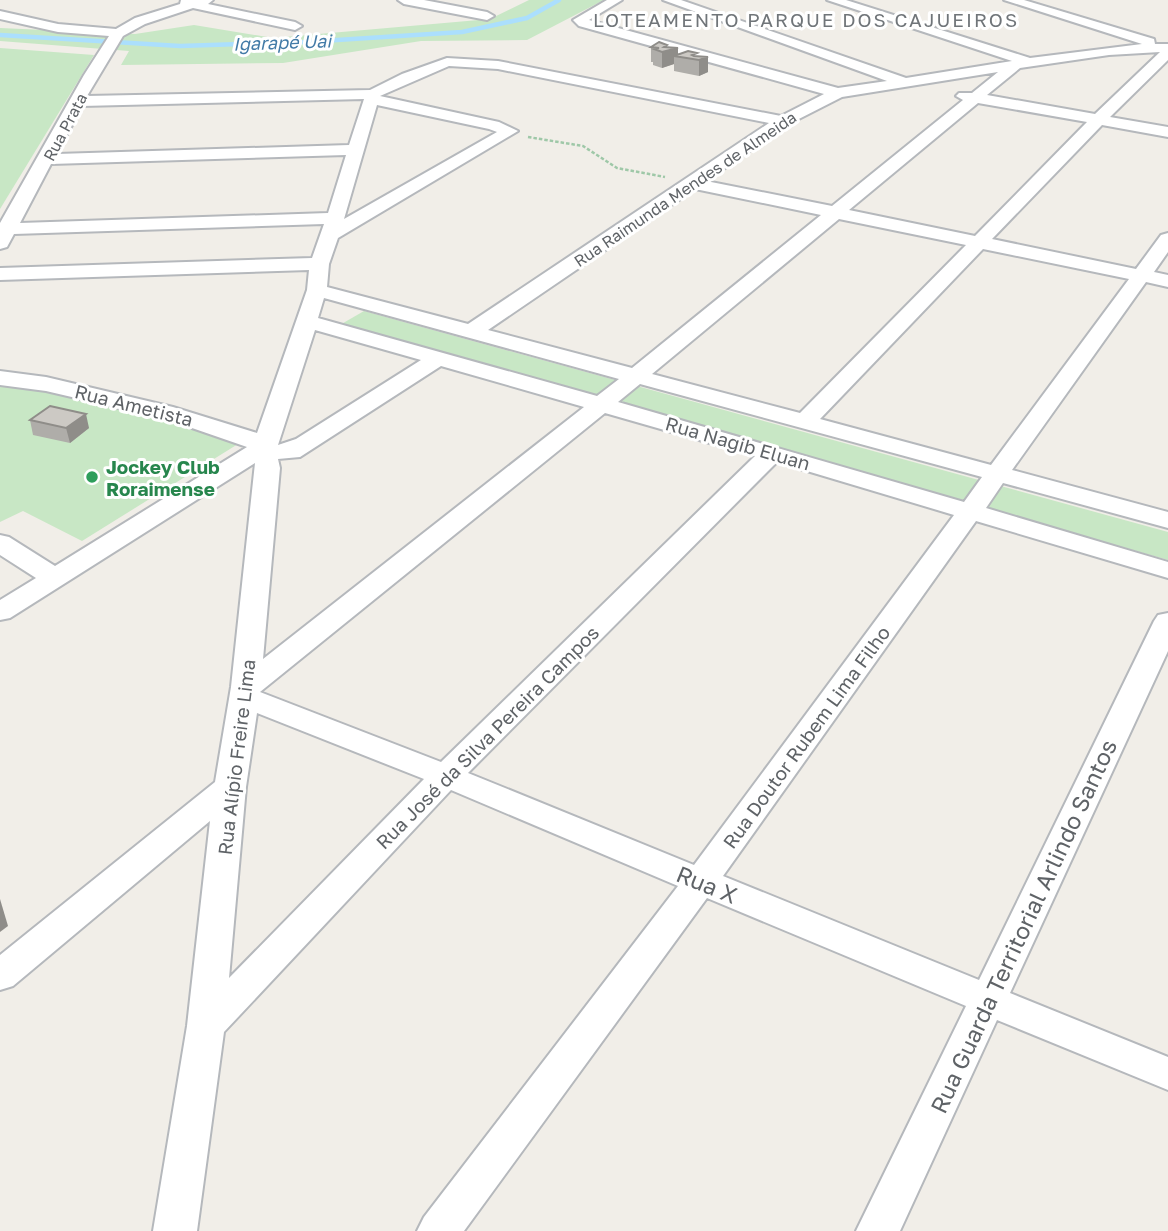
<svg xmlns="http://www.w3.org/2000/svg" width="1168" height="1231" font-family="'Golos Text',sans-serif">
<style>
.green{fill:#c8e7c5}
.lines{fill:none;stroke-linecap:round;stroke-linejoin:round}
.stream{stroke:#abdffd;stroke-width:4.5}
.minor-casing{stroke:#b5b8bc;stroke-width:4}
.path{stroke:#9fc8a8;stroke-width:2.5;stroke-dasharray:3.5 2;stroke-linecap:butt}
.minor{fill:#fff;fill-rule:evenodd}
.wall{fill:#afada9}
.shaded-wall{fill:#8f8d89}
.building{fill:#ccc9c4;stroke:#8f8d89;stroke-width:2}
.leisure-dot{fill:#2e9e5b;stroke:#fff;stroke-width:2.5}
.labels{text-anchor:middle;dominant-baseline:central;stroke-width:6;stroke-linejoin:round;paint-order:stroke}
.far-street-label{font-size:16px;fill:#5f6367;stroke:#fff}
.far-water-label{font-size:18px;font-style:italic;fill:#437ba7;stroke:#fff}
.far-quarter-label{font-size:19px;letter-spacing:2px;fill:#707579;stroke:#fff}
.street-label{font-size:19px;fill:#5f6367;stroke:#fff}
.leisure-label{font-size:19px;font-weight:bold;fill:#27864d;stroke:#fff;text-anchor:start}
.near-street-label{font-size:23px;fill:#5f6367;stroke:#fff}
</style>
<rect width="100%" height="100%" fill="#f1eee8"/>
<g class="green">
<path d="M 529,0 L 604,0 L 527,40 L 421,41 L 283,63 L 121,65 L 129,51 L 0,41 L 0,28 L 135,34 L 194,25 L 273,38 L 490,19 Z"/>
<path d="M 0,48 L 94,55 L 0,209 Z"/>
<path d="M 364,311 L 1168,532 L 1168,560 L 338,326 Z"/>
<path d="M 0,386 C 82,395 162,414 238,444 L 82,541 L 23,511 L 0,522 Z"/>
</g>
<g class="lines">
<path class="stream" d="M 0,35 L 180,46 L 306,42 L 462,32 L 527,18 L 559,0"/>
<defs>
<g id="minor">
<path d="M 181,0 L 213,0 L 208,4 L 295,22 L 302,26 L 295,30 L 193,8 L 145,24 L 123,36 L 87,96 L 370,90 L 402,74 L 447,58 L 498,61 L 781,116 L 824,94 L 579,26 L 573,20 L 607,0 L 622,0 L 589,20 L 838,88 L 887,81 L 663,0 L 681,0 L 906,78 L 1012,61 L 827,0 L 846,0 L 1030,58 L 1142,44 L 1004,0 L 1024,0 L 1154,39 L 1155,44 L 1168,44 L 1168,60 L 1110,117 L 1168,127 L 1168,137 L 1102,125 L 992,239 L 1136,269 L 1161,235 L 1168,233 L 1168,252 L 1154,272 L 1168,275 L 1168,287 L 1146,282 L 1012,470 L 1168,512 L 1168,528 L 1003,483 L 986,508 L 1168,562 L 1168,578 L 976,521 L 723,876 L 979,980 L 1154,621 L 1158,615 L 1168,613 L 1168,651 L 1010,993 L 1168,1057 L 1168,1090 L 997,1020 L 900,1231 L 856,1231 L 966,1006 L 707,898 L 464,1231 L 417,1231 L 424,1217 L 678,886 L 451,790 L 224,1032 L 197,1231 L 153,1231 L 187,1026 L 210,821 L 13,986 L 0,990 L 0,955 L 215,782 L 231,687 L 255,463 L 10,618 L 0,620 L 0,600 L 36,578 L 0,555 L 0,535 L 9,537 L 55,566 L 247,447 L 166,419 L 46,391 L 0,385 L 0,371 L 46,377 L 173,407 L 257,433 L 307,290 L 309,270 L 0,280 L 0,268 L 312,258 L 324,224 L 14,234 L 7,247 L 0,249 L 0,223 L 84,75 L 109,36 L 58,32 L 0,19 L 0,11 L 58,24 L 116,29 L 135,18 L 180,4 ZM 1160,52 L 1095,114 L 987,95 L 1020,68 L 1109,55 ZM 449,66 L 498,69 L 769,123 L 468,324 L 327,287 L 329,264 L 338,238 L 518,131 L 499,122 L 380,96 ZM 998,72 L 972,93 L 959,93 L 956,96 L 963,100 L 832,206 L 706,181 L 789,124 L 842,97 ZM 364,99 L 349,145 L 57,154 L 82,106 ZM 978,103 L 1087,122 L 975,236 L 849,210 ZM 377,105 L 489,129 L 497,132 L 344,219 ZM 346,155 L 328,213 L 20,223 L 51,164 ZM 695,189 L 821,215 L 632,368 L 488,330 ZM 839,219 L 966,245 L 800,413 L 652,374 ZM 983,249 L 1129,279 L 991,465 L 820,419 ZM 324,298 L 619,379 L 597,396 L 318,318 ZM 315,330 L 421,360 L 296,439 L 278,445 ZM 441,366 L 584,407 L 263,659 L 280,468 L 278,459 L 300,457 ZM 640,384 L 982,477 L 964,502 L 618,402 ZM 605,413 L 755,456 L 441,762 L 260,692 ZM 777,462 L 954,515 L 694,865 L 468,773 ZM 257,713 L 424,779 L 229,978 L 246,787 Z"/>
<path d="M 398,0 L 424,0 L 487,12 L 494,16 L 487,20 L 404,4 Z"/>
</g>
</defs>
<use href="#minor" class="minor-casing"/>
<path class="path" d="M 528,137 L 583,146 L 617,168 L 665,177"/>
<use href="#minor" class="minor"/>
</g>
<g class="wall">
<path d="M 651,47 L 678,48 L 678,54 L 697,56 L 708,72 L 699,76 L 674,71 L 674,64 L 662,68 L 653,65 L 653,62 L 651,62 Z"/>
<path d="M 30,420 L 89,428 L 70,443 L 33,435 Z"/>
</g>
<g class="shaded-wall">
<path d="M 667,45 L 666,51 L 678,48 L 678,56 L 674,56 L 674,64 L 662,68 L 662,52 L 664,47 Z"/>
<path d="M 708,57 L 708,72 L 699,76 L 699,60 Z"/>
<path d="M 86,414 L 89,428 L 70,443 L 66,428 Z"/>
<path d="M 0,899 L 8,926 L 0,932 Z"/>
</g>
<g class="building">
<path d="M 659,42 L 667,45 L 664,47 L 678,48 L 662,52 L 654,49 L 659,48 L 651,47 Z"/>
<path d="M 688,51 L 697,53 L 692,55 L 694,56 L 708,57 L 699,60 L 674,56 Z"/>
<path d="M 50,406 L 86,414 L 66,428 L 30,420 Z"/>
</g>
<circle class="leisure-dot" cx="92" cy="477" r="7"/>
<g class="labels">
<g class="far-street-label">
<text transform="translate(65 127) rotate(-62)">Rua Prata</text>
<text transform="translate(685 189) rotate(-34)">Rua Raimunda Mendes de Almeida</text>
</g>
<g class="far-water-label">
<text transform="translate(282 42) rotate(-2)">Igarapé Uai</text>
</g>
<g class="far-quarter-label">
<text x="806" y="19">LOTEAMENTO PARQUE DOS CAJUEIROS</text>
</g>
<g class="street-label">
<text transform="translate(134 405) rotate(14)">Rua Ametista</text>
<text transform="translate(738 443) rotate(16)">Rua Nagib Eluan</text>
<text transform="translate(487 737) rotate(-45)">Rua José da Silva Pereira Campos</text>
<text transform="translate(806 737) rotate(-54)">Rua Doutor Rubem Lima Filho</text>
<text transform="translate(236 757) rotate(-83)">Rua Alípio Freire Lima</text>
</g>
<g class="leisure-label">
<text x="106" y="466">Jockey Club<tspan x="106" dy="22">Roraimense</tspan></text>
</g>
<g class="near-street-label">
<text transform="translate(707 884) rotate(22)">Rua X</text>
<text transform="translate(1023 926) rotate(-65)">Rua Guarda Territorial Arlindo Santos</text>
</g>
</g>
</svg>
